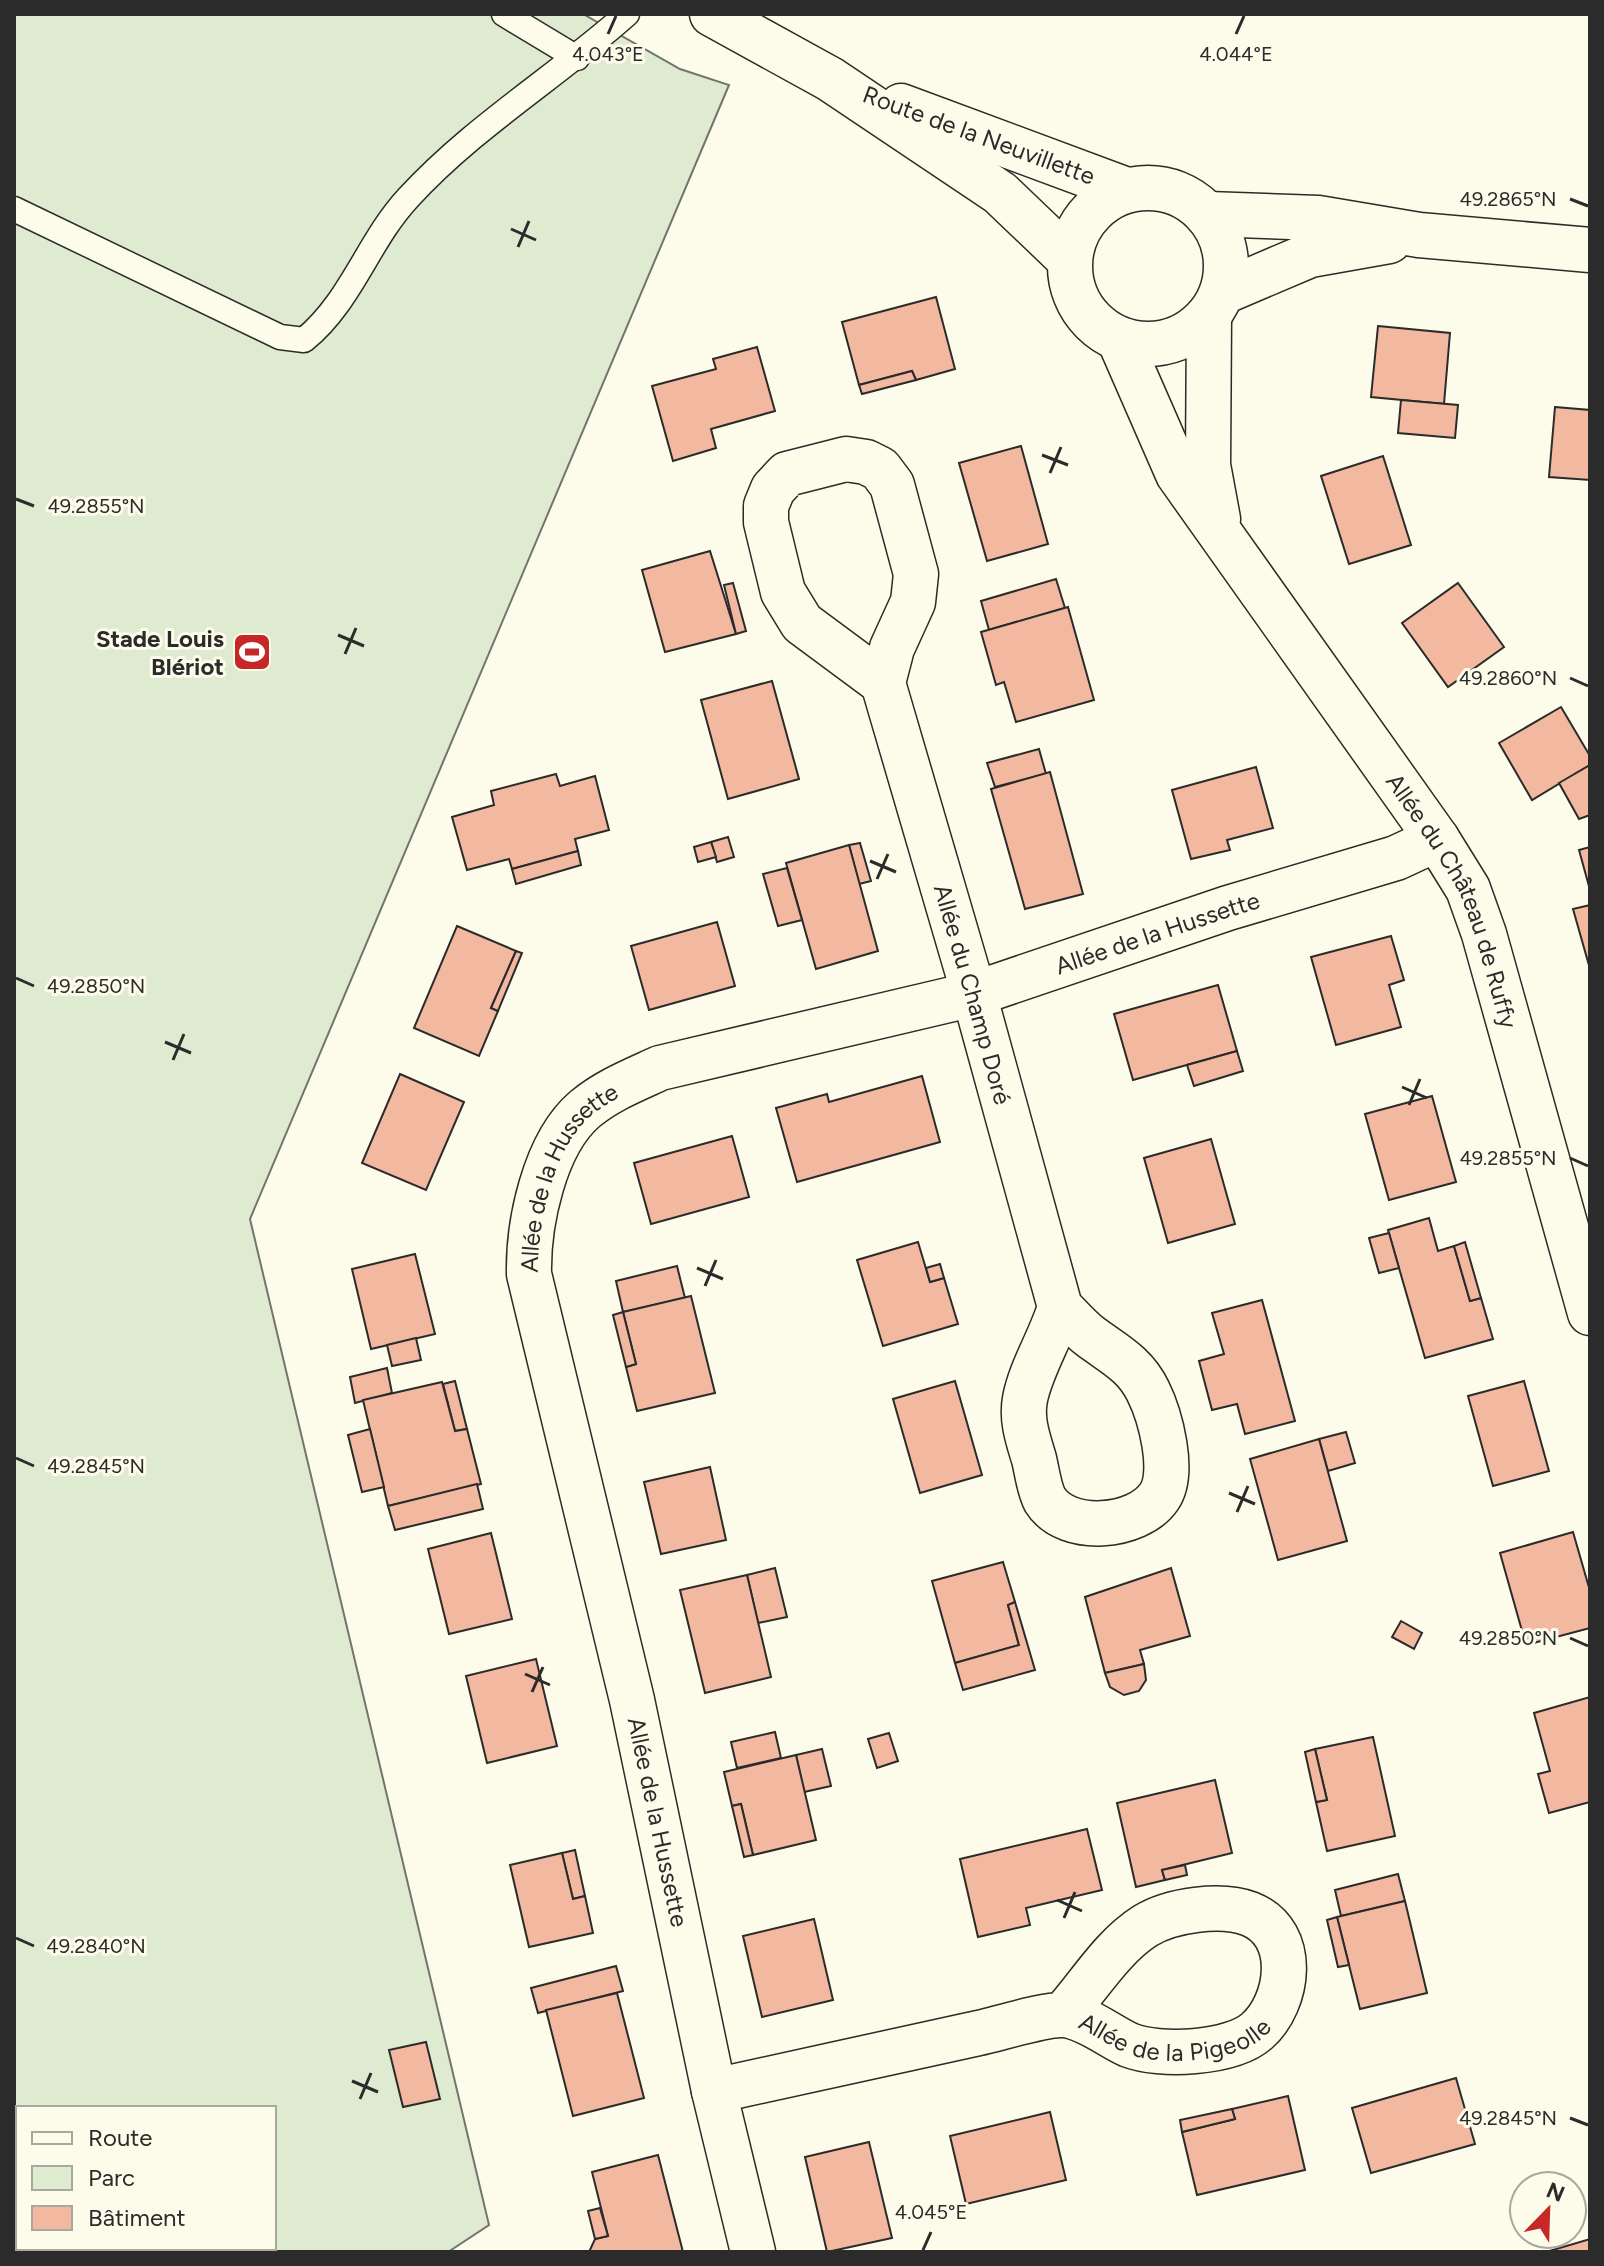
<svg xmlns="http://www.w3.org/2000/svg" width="1604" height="2266" font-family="Figtree,sans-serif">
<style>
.green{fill:#deebd1;stroke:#74746e;stroke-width:2;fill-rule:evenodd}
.building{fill:#f2b8a0;stroke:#2b2b2b;stroke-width:2}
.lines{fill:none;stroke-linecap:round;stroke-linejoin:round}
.service-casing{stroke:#2b2b2b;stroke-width:27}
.minor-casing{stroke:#2b2b2b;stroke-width:47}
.service{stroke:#fdfbea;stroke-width:24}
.minor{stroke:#fdfbea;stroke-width:44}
.ticks{fill:none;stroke:#2b2b2b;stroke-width:3}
.labels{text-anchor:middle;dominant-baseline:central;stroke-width:6;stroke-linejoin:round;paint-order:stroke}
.street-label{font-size:24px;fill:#2b2b2b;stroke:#fdfbea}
.poi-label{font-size:24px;font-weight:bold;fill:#2b2b2b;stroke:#fdfbea;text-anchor:end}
.ticks-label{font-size:20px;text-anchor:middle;fill:#2b2b2b;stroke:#fdfbea;stroke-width:6;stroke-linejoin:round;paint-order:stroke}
</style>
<rect width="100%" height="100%" fill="#fdfbea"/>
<path class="green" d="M 14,14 L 583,14 L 680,69 L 729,85 L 250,1219 L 489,2225 L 448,2252 L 14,2252 ZM 18,2108 L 274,2108 L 274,2248 L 18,2248 Z"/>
<g class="building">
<path d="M 936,297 L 955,369 L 916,380 L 912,371 L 859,385 L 842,322 Z"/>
<path d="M 1378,326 L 1450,333 L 1444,404 L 1371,397 Z"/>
<path d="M 757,347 L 775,411 L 711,429 L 716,448 L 673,461 L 652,386 L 716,369 L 713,359 Z"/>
<path d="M 912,371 L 916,380 L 862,394 L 859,385 Z"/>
<path d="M 1401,400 L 1458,405 L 1455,438 L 1398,433 Z"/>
<path d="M 1555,407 L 1590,410 L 1590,480 L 1549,477 Z"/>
<path d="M 1021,446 L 1048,544 L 987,561 L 959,463 Z"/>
<path d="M 1383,456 L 1411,545 L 1349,564 L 1321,476 Z"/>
<path d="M 710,551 L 736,634 L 665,652 L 642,570 Z"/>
<path d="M 1056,579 L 1065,608 L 989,630 L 981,601 Z"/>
<path d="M 733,583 L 746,631 L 736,634 L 724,585 Z"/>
<path d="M 1458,583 L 1504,647 L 1448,687 L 1402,623 Z"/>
<path d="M 1068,607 L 1094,700 L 1016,722 L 1004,682 L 996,685 L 981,632 Z"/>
<path d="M 772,681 L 799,779 L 728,799 L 701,700 Z"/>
<path d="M 1561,707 L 1590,756 L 1590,765 L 1532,800 L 1499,743 Z"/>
<path d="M 1039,749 L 1046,774 L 995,787 L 987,763 Z"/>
<path d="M 1590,765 L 1590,815 L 1579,819 L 1559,783 Z"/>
<path d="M 1256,767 L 1273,828 L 1227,840 L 1230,850 L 1191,859 L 1172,790 Z"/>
<path d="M 1050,772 L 1083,894 L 1025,909 L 991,789 Z"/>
<path d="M 556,774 L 560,786 L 595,776 L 609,830 L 575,839 L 578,851 L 512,869 L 509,859 L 467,870 L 452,817 L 494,805 L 491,791 Z"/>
<path d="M 728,837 L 734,857 L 717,862 L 711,842 Z"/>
<path d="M 711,842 L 716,857 L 698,862 L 694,847 Z"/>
<path d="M 860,843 L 871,881 L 859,884 L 849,845 Z"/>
<path d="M 849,845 L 878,951 L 816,969 L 786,863 Z"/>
<path d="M 1590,847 L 1590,890 L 1579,850 Z"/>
<path d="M 578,851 L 581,865 L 516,884 L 512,869 Z"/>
<path d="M 787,868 L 802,920 L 778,926 L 763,874 Z"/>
<path d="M 1590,905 L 1590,969 L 1573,909 Z"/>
<path d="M 717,922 L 735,986 L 649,1010 L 631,946 Z"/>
<path d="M 457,926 L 516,951 L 491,1008 L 498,1011 L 479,1056 L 414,1028 Z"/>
<path d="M 1391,936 L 1404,980 L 1389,985 L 1401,1027 L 1336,1045 L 1311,957 Z"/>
<path d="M 516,951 L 522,953 L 498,1011 L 491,1008 Z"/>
<path d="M 1218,985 L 1237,1051 L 1133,1080 L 1114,1014 Z"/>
<path d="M 1237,1051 L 1243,1071 L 1194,1086 L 1187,1065 Z"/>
<path d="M 400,1074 L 464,1102 L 426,1190 L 362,1163 Z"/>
<path d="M 922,1076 L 940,1142 L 797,1182 L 776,1108 L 827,1094 L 829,1102 Z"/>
<path d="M 1432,1096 L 1456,1182 L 1389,1200 L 1365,1114 Z"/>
<path d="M 732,1136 L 749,1197 L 651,1224 L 634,1163 Z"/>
<path d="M 1211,1139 L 1235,1224 L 1168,1243 L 1144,1158 Z"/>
<path d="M 1429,1218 L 1438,1251 L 1454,1246 L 1470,1301 L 1481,1298 L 1493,1339 L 1425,1358 L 1388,1230 Z"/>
<path d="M 1389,1233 L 1399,1268 L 1379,1273 L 1369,1238 Z"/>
<path d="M 918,1242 L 930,1282 L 944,1278 L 958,1324 L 883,1346 L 857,1260 Z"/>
<path d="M 1465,1242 L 1481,1298 L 1470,1301 L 1454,1246 Z"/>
<path d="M 415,1254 L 435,1334 L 371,1349 L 352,1269 Z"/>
<path d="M 940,1264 L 944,1278 L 930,1282 L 926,1268 Z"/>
<path d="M 677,1266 L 685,1298 L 623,1312 L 616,1281 Z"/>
<path d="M 691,1296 L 715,1393 L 637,1411 L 626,1367 L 636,1364 L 623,1312 Z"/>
<path d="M 1262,1300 L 1295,1421 L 1245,1434 L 1237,1404 L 1212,1410 L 1199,1361 L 1224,1354 L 1212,1313 Z"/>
<path d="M 623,1312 L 636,1364 L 626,1367 L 613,1315 Z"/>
<path d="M 416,1338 L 421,1360 L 392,1366 L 387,1345 Z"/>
<path d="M 387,1368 L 392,1393 L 355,1403 L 350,1377 Z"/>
<path d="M 455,1381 L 467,1429 L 455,1431 L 443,1384 Z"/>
<path d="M 955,1381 L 982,1475 L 920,1493 L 893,1399 Z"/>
<path d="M 1524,1381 L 1549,1471 L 1493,1486 L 1468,1396 Z"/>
<path d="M 442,1382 L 455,1431 L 467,1429 L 481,1484 L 388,1506 L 363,1400 Z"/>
<path d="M 370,1429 L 384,1487 L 362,1492 L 348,1435 Z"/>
<path d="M 1346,1432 L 1355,1463 L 1328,1471 L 1319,1439 Z"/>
<path d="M 1319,1439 L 1347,1541 L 1278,1560 L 1250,1459 Z"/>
<path d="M 710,1467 L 726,1540 L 661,1554 L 644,1482 Z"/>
<path d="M 477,1484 L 483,1509 L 395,1530 L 388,1506 Z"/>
<path d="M 1573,1532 L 1590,1591 L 1590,1628 L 1526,1645 L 1500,1553 Z"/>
<path d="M 491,1533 L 512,1619 L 449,1634 L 428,1549 Z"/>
<path d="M 1003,1562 L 1015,1602 L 1008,1605 L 1019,1645 L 955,1663 L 932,1581 Z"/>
<path d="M 775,1568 L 787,1617 L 758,1623 L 747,1575 Z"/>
<path d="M 1171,1568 L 1190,1636 L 1140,1650 L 1144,1664 L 1105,1673 L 1085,1597 Z"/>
<path d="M 747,1575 L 771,1677 L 705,1693 L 680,1590 Z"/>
<path d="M 1015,1602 L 1035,1670 L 963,1690 L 955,1663 L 1019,1645 L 1008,1605 Z"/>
<path d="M 1401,1621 L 1422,1633 L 1414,1649 L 1392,1637 Z"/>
<path d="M 536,1659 L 557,1746 L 487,1763 L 466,1676 Z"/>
<path d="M 1144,1664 L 1146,1680 L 1139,1691 L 1124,1695 L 1110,1687 L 1105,1673 Z"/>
<path d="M 1590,1697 L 1590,1802 L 1549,1813 L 1538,1774 L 1550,1771 L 1534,1713 Z"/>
<path d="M 775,1732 L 781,1758 L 737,1768 L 731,1742 Z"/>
<path d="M 889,1733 L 898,1761 L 877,1768 L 868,1739 Z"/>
<path d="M 1373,1737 L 1395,1836 L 1327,1851 L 1316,1802 L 1327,1800 L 1315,1749 Z"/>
<path d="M 822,1749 L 831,1786 L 804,1792 L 796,1755 Z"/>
<path d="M 1315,1749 L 1327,1800 L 1316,1802 L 1305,1752 Z"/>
<path d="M 796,1755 L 816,1840 L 753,1855 L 741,1804 L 732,1806 L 724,1772 Z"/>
<path d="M 1215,1780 L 1232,1853 L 1162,1870 L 1165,1880 L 1136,1887 L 1117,1803 Z"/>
<path d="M 741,1804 L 753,1855 L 744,1857 L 732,1806 Z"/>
<path d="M 1087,1829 L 1102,1890 L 1026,1908 L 1030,1925 L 978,1937 L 960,1859 Z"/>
<path d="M 575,1850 L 585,1896 L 573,1899 L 562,1853 Z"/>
<path d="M 562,1853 L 573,1899 L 585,1896 L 593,1933 L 529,1947 L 510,1865 Z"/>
<path d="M 1185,1865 L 1187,1875 L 1165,1880 L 1162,1870 Z"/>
<path d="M 1398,1874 L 1405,1901 L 1341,1916 L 1335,1890 Z"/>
<path d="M 1405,1901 L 1427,1993 L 1360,2009 L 1337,1917 Z"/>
<path d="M 1337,1917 L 1349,1965 L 1338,1967 L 1327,1920 Z"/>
<path d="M 814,1919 L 833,2000 L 762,2017 L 743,1936 Z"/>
<path d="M 616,1966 L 623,1991 L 538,2013 L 531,1988 Z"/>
<path d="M 617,1993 L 644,2098 L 573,2116 L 546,2010 Z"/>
<path d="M 426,2042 L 440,2099 L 403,2107 L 389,2050 Z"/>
<path d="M 1456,2078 L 1475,2144 L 1371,2173 L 1352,2108 Z"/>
<path d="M 1288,2096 L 1305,2170 L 1197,2195 L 1182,2132 L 1235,2119 L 1232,2109 Z"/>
<path d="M 1232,2109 L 1235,2119 L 1182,2132 L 1180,2120 Z"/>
<path d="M 1050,2112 L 1066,2180 L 966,2204 L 950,2136 Z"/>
<path d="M 869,2142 L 892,2238 L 827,2252 L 805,2157 Z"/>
<path d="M 658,2155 L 683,2252 L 589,2252 L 595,2239 L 608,2236 L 592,2172 Z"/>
<path d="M 600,2208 L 608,2236 L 595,2239 L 588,2211 Z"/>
<path d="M 1590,2239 L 1590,2252 L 1546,2252 Z"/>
</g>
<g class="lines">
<defs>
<g id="service">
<path d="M 504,14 L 577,58"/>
<path d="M 14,209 L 280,337 L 304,340 C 351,302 368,241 408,198 C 473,127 555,78 627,14"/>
</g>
<g id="minor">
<path d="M 712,14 L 830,79 L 1000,193 L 1069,259"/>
<path d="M 901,106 L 1127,190"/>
<circle cx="1148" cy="266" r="78"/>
<path d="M 1208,214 L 1318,218 L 1419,235 L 1590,250"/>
<path d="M 1223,292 L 1310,255 L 1389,241"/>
<path d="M 1209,316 L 1208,465 L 1218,519"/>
<path id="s1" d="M 1119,339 L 1178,474 L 1437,839 L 1468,889 L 1484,934 L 1590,1313"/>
<path id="s2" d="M 883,683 L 802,623 L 783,592 L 766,522 L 766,506 L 773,489 L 787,474 L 846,459 L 866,462 L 880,469 L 892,485 L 916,574 L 913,602 L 892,648 L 883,683 L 974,994 L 1060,1307 C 1070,1317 1080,1329 1091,1337 C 1114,1354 1135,1364 1148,1391 C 1160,1415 1176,1473 1159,1497 C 1138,1528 1067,1535 1045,1500 C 1039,1489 1037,1471 1034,1459 C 1028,1439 1021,1420 1025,1399 C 1031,1368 1051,1338 1060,1307"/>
<path id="s3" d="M 714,2091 C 801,2072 887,2053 974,2034 C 995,2030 1044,2014 1063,2015 C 1085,2016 1109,2036 1129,2045 C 1159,2057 1231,2054 1257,2031 C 1289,2003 1299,1934 1250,1914 C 1221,1903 1171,1910 1145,1926 C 1112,1947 1089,1986 1063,2015"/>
<path id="s4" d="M 753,2252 L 714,2091 L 632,1700 L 529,1274 C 528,1224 544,1144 585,1109 C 608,1090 634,1080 660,1068 L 974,994 L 1228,908 L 1396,858 L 1437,839"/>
</g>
</defs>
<use href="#service" class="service-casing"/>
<use href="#minor" class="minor-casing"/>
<use href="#service" class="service"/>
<use href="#minor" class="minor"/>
</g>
<path class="ticks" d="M 608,34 L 616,16M 1236,34 L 1244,16M 1570,199 L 1588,206M 511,229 L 536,240M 518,247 L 529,221M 1042,455 L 1068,465M 1050,473 L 1061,447M 16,499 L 34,506M 338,635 L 364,646M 345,654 L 356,628M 1570,678 L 1588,686M 870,861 L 896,872M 877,879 L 888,854M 16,978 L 34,986M 165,1042 L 191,1053M 173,1060 L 184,1034M 1402,1087 L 1427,1098M 1409,1105 L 1420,1079M 1570,1158 L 1588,1166M 697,1268 L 723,1279M 705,1286 L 716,1260M 16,1458 L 34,1466M 1229,1493 L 1255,1504M 1237,1512 L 1248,1486M 1570,1638 L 1588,1646M 525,1674 L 550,1685M 532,1692 L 543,1667M 1057,1900 L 1082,1911M 1064,1918 L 1075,1892M 16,1938 L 34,1946M 352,2081 L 378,2092M 360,2099 L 371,2073M 1570,2118 L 1588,2125M 923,2250 L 931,2232"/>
<defs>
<symbol id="stadium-square" viewBox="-11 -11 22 22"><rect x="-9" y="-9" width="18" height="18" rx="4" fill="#c62828" stroke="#fdfbea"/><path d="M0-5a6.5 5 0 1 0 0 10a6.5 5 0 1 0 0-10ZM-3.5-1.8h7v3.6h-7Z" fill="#fff"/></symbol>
</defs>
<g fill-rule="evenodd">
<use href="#stadium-square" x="230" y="630" width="44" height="44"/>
</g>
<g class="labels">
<g class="street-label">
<text transform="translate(979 135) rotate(20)">Route de la Neuvillette</text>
<text stroke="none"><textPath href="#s1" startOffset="658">Allée du Château de Ruffy</textPath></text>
<text stroke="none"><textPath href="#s4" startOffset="1784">Allée de la Hussette</textPath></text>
<text stroke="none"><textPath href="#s2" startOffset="912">Allée du Champ Doré</textPath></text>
<text stroke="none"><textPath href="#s4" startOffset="1112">Allée de la Hussette</textPath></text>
<text transform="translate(658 1822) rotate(78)">Allée de la Hussette</text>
<text stroke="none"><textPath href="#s3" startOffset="476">Allée de la Pigeolle</textPath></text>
</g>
<g class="poi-label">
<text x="224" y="638">Stade Louis<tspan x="224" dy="28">Blériot</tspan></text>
</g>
</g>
<g class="ticks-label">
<text x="608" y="61">4.043°E</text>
<text x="1236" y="61">4.044°E</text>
<text x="1508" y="206">49.2865°N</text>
<text x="96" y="513">49.2855°N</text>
<text x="1508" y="685">49.2860°N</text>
<text x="96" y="993">49.2850°N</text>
<text x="1508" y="1165">49.2855°N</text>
<text x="96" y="1473">49.2845°N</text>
<text x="1508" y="1645">49.2850°N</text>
<text x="96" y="1953">49.2840°N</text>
<text x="1508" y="2125">49.2845°N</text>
<text x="931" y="2219">4.045°E</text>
</g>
<rect width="1604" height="2266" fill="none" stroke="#2b2b2b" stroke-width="32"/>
<rect x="16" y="2106" width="260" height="144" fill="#fdfbea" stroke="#a9a89e" stroke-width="2"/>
<rect x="32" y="2132" width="40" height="12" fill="#fdfbea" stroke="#a9a89e" stroke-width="2"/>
<text x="88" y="2146" font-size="24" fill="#2b2b2b">Route</text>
<rect x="32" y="2166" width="40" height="24" fill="#deebd1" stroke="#a9a89e" stroke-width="2"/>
<text x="88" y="2186" font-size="24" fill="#2b2b2b">Parc</text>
<rect x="32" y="2206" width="40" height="24" fill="#f2b8a0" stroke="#a9a89e" stroke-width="2"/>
<text x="88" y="2226" font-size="24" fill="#2b2b2b">Bâtiment</text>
<g transform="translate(1548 2210) rotate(23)"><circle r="38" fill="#fdfbea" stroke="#a9a89e" stroke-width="2"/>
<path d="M0-6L14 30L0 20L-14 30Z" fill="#c62828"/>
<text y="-12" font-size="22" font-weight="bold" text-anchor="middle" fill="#2b2b2b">N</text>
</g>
</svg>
